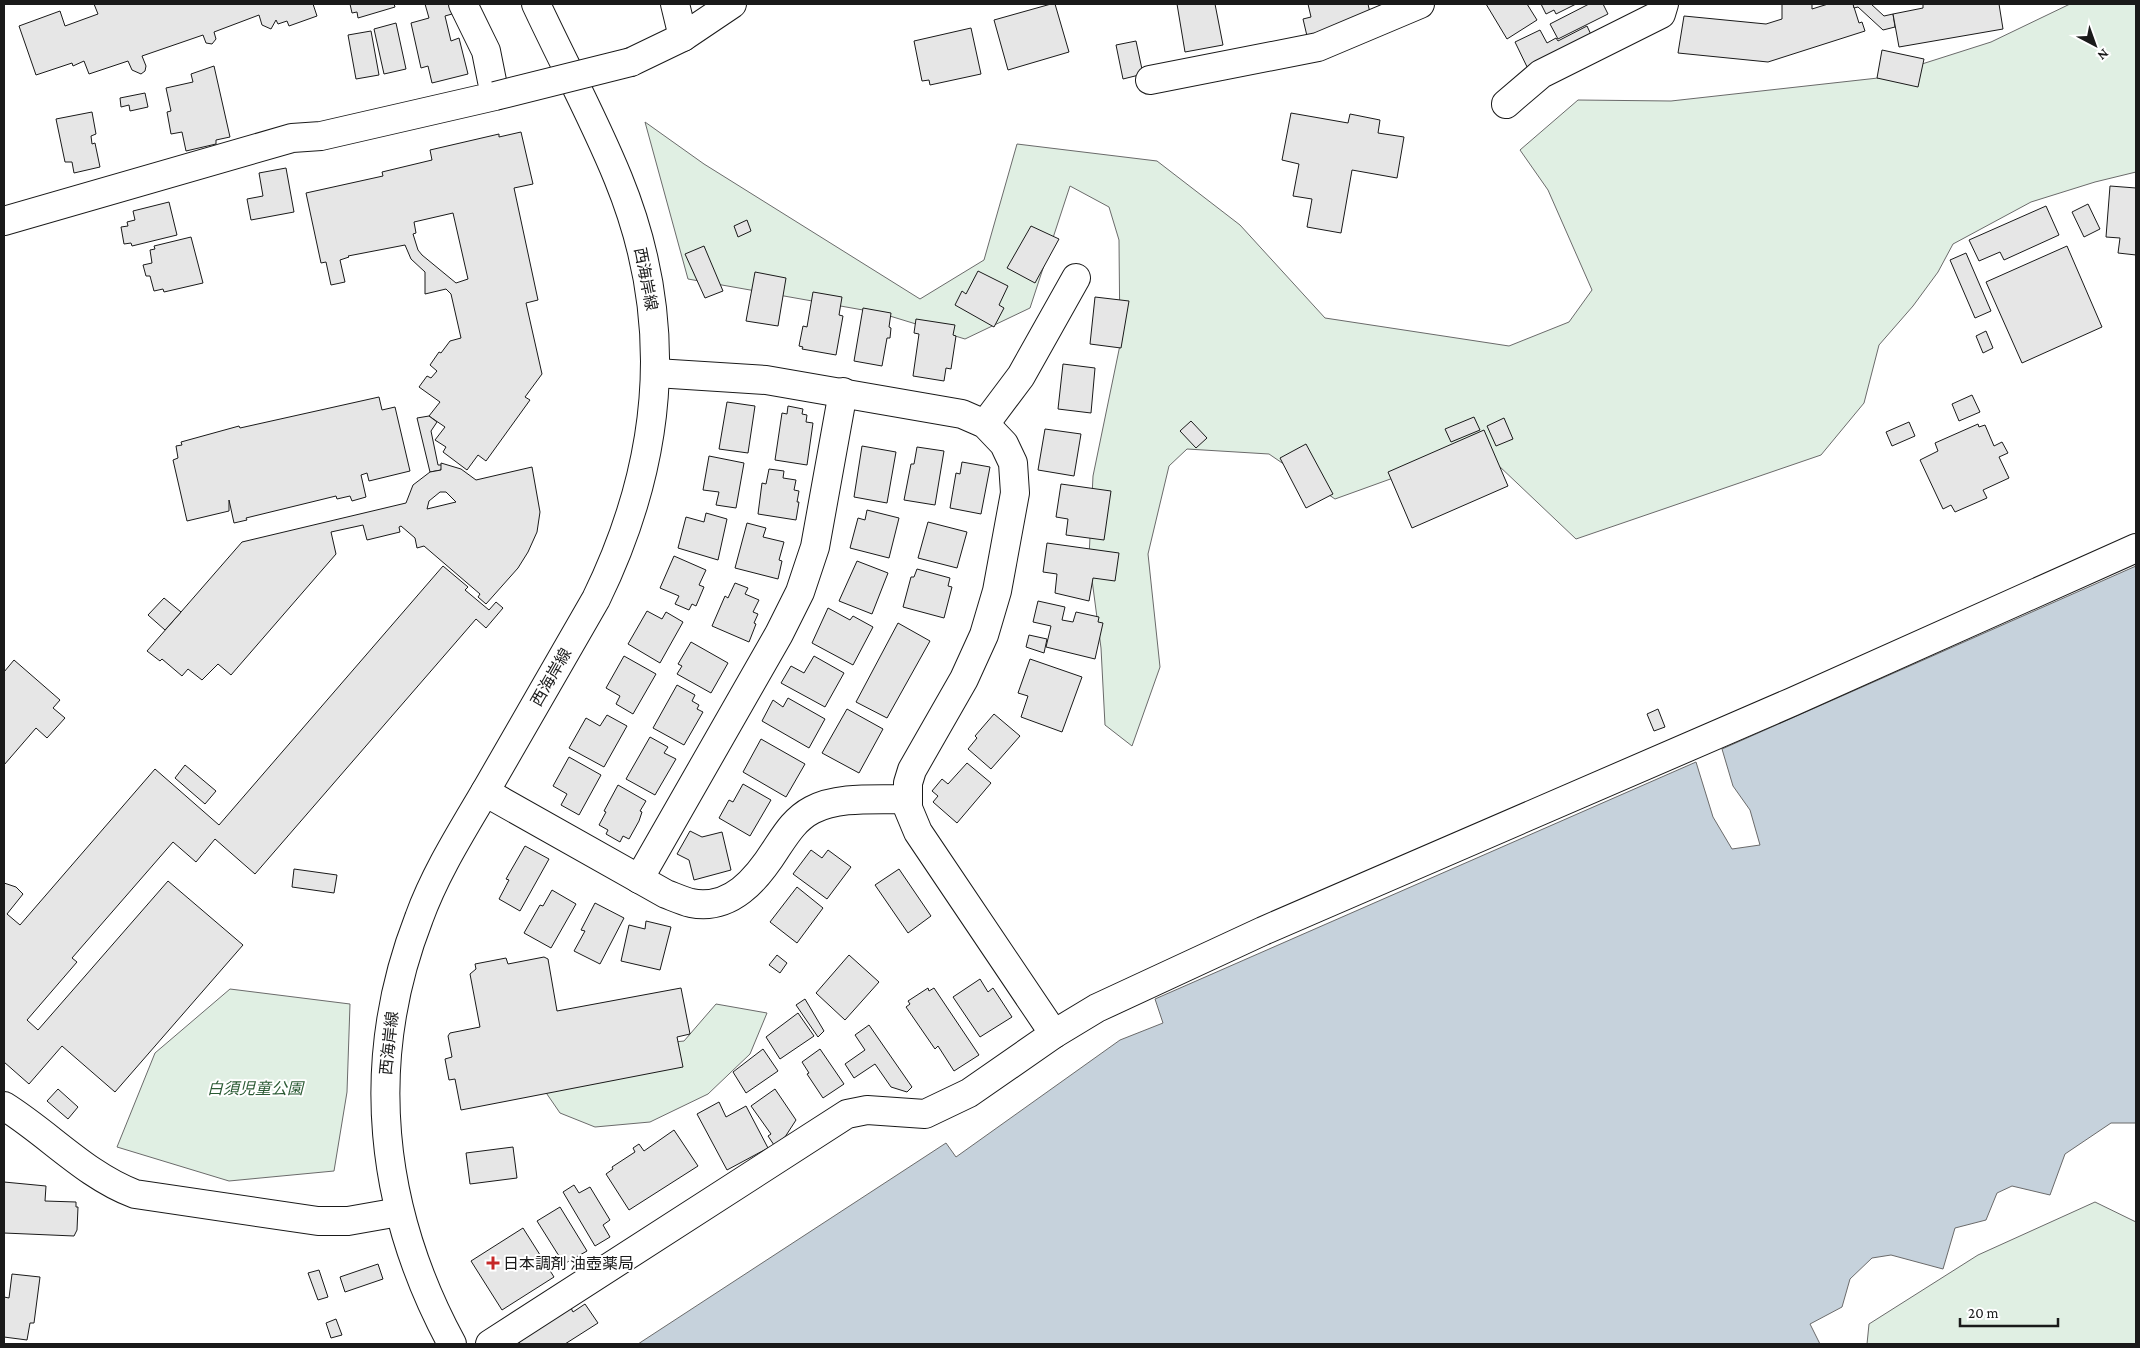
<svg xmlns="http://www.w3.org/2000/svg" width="2140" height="1348" font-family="'Crimson Pro','Noto Sans JP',serif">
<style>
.green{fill:#e0efe3;stroke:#6a6a6a}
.water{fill:#c6d2dc;stroke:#6a6a6a}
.building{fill:#e6e6e6;stroke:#1a1a1a;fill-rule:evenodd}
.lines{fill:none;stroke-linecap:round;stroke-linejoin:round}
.minor-casing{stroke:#1a1a1a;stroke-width:30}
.minor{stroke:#fff;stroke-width:28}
.minor-bridge-casing{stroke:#1a1a1a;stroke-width:30;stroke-linecap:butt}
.minor-bridge{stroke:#fff;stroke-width:28}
.poi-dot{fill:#c62828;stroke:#fff;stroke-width:2}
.labels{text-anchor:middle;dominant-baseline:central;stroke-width:4;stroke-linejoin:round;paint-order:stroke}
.street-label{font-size:16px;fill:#1a1a1a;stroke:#fff}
.park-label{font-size:16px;font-style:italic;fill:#2b5a34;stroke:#fff}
.poi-label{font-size:16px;fill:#1a1a1a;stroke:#fff;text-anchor:start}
</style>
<rect width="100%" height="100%" fill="#fff"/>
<g class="green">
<path d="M 2070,4 L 2136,4 L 2136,172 L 2095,182 L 2031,202 L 1953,244 L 1938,272 L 1913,306 L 1879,345 L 1864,403 L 1821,455 L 1576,539 L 1479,447 L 1335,499 L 1269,454 L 1187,449 L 1169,466 L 1148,554 L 1160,667 L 1132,746 L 1105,725 L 1101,648 L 1089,557 L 1093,476 L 1120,345 L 1119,240 L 1109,207 L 1070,186 L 1030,308 L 965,339 L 880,313 L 688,279 L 645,122 L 704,164 L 920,299 L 984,260 L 1017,144 L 1157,161 L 1240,225 L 1325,318 L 1509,346 L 1569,322 L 1592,290 L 1548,190 L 1520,150 L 1578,100 L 1671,101 L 1878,78 L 1991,42 Z"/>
<path d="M 230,989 L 350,1004 L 347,1092 L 334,1171 L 229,1181 L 117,1147 L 155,1053 Z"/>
<path d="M 716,1004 L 767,1013 L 750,1054 L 708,1094 L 650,1122 L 595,1127 L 560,1113 L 538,1081 L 589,1051 L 684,1041 Z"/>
<path d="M 2095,1202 L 2136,1222 L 2136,1344 L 1867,1344 L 1869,1324 L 1978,1255 Z"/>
</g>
<path class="water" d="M 2136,566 L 2136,1123 L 2111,1123 L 2065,1154 L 2050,1195 L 2012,1186 L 1997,1193 L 1986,1220 L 1955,1228 L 1943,1269 L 1891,1255 L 1872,1258 L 1850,1279 L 1842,1307 L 1810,1324 L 1820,1344 L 638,1344 L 946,1143 L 956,1157 L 1120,1040 L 1163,1023 L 1155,999 L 1696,762 L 1713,817 L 1732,849 L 1760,845 L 1750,810 L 1733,786 L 1722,749 Z"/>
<g class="building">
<path d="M 94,4 L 313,4 L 317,16 L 289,26 L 287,21 L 278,24 L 276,20 L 271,29 L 262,25 L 259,15 L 214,32 L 216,39 L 212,44 L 206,43 L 203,35 L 142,56 L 146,66 L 145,71 L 141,74 L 132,70 L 128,61 L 89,74 L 84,61 L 73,66 L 72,63 L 36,75 L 19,26 L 60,11 L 65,26 L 98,14 Z"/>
<path d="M 350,4 L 394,4 L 395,7 L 358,18 L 357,12 L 352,13 Z"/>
<path d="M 425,4 L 449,4 L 452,14 L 445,16 L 451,41 L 459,38 L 468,74 L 432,83 L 428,66 L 421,68 L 411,23 L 429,18 Z"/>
<path d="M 1051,4 L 1055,4 L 1069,52 L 1008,70 L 994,20 Z"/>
<path d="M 1177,4 L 1215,4 L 1223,45 L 1185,52 Z"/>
<path d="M 1308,4 L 1368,4 L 1370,13 L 1307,36 L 1303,19 L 1311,17 Z"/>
<path d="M 1486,4 L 1527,4 L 1537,20 L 1507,39 Z"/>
<path d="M 1541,4 L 1576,4 L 1556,14 L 1554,10 L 1546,14 Z"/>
<path d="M 1589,4 L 1603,4 L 1608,14 L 1558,39 L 1550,24 Z"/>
<path d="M 1782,4 L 1812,4 L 1812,9 L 1828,4 L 1853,4 L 1859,23 L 1862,22 L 1865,31 L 1768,62 L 1678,53 L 1684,16 L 1766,24 L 1782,19 Z"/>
<path d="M 1853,4 L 1871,4 L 1884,16 L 1893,14 L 1895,27 L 1883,30 L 1858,7 L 1854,8 Z"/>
<path d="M 1923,4 L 1999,4 L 2003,29 L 1899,47 L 1893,14 L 1923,8 Z"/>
<path d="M 396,23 L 406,69 L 384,74 L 374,29 Z"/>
<path d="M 1587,26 L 1594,41 L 1530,73 L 1515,42 L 1540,30 L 1547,43 L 1556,38 L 1558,41 Z"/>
<path d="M 971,28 L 981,74 L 930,85 L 929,80 L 922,81 L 914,41 Z"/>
<path d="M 371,31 L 379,75 L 356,79 L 348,35 Z"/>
<path d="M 1136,41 L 1143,74 L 1123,79 L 1116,45 Z"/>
<path d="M 1882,50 L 1924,59 L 1918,87 L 1877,78 Z"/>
<path d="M 214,66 L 230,137 L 216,140 L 216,144 L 186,151 L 182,132 L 171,134 L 167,112 L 171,111 L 166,88 L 193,82 L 191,74 Z"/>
<path d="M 145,93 L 148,107 L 130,111 L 129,105 L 121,107 L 120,98 Z"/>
<path d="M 92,112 L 96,134 L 91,136 L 92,144 L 95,143 L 100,167 L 74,173 L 72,162 L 65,162 L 56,119 Z"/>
<path d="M 1291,113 L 1348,123 L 1350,114 L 1380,120 L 1378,133 L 1404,137 L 1397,178 L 1352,170 L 1341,233 L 1307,227 L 1312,199 L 1293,196 L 1299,164 L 1282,160 Z"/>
<path d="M 521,132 L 533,184 L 514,188 L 538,300 L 526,303 L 542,374 L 525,397 L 530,400 L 486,461 L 478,455 L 467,470 L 443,452 L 446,447 L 435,440 L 445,427 L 429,416 L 440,402 L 419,387 L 427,376 L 431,378 L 437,371 L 430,365 L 439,352 L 441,353 L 450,341 L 461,338 L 451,294 L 446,289 L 425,294 L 425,272 L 411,259 L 405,245 L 348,256 L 349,257 L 340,260 L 345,282 L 331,285 L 326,262 L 321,263 L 306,193 L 383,176 L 382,172 L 432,160 L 430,150 L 499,134 L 499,137 ZM 453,213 L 468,279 L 456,283 L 422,255 L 418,250 L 413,234 L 416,233 L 414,222 Z"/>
<path d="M 286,168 L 294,212 L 251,220 L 247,199 L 263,196 L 259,173 Z"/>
<path d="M 2110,186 L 2136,188 L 2136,255 L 2118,253 L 2120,238 L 2106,237 Z"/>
<path d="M 169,202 L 177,235 L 132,246 L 131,243 L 124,244 L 121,227 L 128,226 L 127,222 L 135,220 L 133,211 Z"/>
<path d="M 2088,204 L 2100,229 L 2084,237 L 2072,212 Z"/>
<path d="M 2046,206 L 2059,235 L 2004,260 L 2000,252 L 1979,261 L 1969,240 Z"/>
<path d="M 747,220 L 751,231 L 738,237 L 734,226 Z"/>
<path d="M 1031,226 L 1059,239 L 1035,283 L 1007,268 Z"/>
<path d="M 191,237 L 203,283 L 164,292 L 163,289 L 154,291 L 150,276 L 146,276 L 143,265 L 152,263 L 150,250 L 155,249 L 154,246 Z"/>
<path d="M 704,246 L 723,291 L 705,298 L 685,254 Z"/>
<path d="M 2067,246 L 2102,327 L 2022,363 L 1986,282 Z"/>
<path d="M 1966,253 L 1991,311 L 1975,318 L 1950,260 Z"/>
<path d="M 978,271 L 1008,286 L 999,305 L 1004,308 L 994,327 L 955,305 L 962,291 L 966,294 Z"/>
<path d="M 755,272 L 786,278 L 778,326 L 746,321 Z"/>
<path d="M 813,292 L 842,297 L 839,315 L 843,316 L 836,355 L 802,349 L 803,347 L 799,346 L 803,326 L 807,327 Z"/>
<path d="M 1095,297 L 1129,301 L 1121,348 L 1090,344 Z"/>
<path d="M 863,308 L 891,313 L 889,327 L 891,328 L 890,338 L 887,338 L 882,366 L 854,361 Z"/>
<path d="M 916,319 L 955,325 L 953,335 L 956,336 L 951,369 L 946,368 L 944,381 L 913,376 L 919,334 L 914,333 Z"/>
<path d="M 1986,331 L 1993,348 L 1983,353 L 1976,336 Z"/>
<path d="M 1063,364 L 1095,368 L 1091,413 L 1058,409 Z"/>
<path d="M 1972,395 L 1980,412 L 1959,421 L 1952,404 Z"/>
<path d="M 379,397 L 382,410 L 395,407 L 410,471 L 369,481 L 367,473 L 361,475 L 366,497 L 352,501 L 350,496 L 337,499 L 336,496 L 246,518 L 247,520 L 234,523 L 229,500 L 229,511 L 187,521 L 173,460 L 178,458 L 176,446 L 182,445 L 181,442 L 239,426 L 240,428 Z"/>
<path d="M 727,402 L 755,406 L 748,453 L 719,449 Z"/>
<path d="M 788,406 L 803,409 L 802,414 L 807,415 L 806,422 L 813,423 L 807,465 L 775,460 L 782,413 L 787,414 Z"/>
<path d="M 429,416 L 437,422 L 431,431 L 438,465 L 442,465 L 441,470 L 430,472 L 417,418 Z"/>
<path d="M 1474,417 L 1480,430 L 1451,442 L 1445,429 Z"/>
<path d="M 1504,418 L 1513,439 L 1496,446 L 1487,426 Z"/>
<path d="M 1191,421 L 1207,438 L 1196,448 L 1180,431 Z"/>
<path d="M 1909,422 L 1915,436 L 1892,446 L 1886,432 Z"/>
<path d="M 1978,424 L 1979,427 L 1985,425 L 1994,446 L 2002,442 L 2008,453 L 1999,457 L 2009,478 L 1983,490 L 1987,498 L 1955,512 L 1951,505 L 1943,509 L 1920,460 L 1938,451 L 1935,443 Z"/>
<path d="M 1045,429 L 1081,434 L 1074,476 L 1038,470 Z"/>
<path d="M 1484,430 L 1508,486 L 1412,528 L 1388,472 Z"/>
<path d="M 1306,444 L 1333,494 L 1306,508 L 1280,458 Z"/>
<path d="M 862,446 L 896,452 L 887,503 L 854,497 Z"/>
<path d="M 917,447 L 944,451 L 935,505 L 904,500 L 911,464 L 914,464 Z"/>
<path d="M 709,456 L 744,463 L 736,508 L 716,505 L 719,492 L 703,490 Z"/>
<path d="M 962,462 L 990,467 L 981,514 L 950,508 L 956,473 L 960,474 Z"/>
<path d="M 441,463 L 461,469 L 476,480 L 532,467 L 540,512 L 537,532 L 528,552 L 518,568 L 486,604 L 478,597 L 480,594 L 424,546 L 417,548 L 415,538 L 401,526 L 399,527 L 400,532 L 367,540 L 363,525 L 331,532 L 336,554 L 231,675 L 218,664 L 202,680 L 188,669 L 182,676 L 162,659 L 160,661 L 147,651 L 242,542 L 406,503 L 413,485 L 430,472 L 441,470 ZM 440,492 L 446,492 L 456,502 L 427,509 L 429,501 Z"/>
<path d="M 769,469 L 784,471 L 783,478 L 796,480 L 794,490 L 799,491 L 797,502 L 799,502 L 796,520 L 758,514 L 762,483 L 766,484 Z"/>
<path d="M 1061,484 L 1111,491 L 1104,540 L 1066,535 L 1068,519 L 1056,517 Z"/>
<path d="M 867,510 L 899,518 L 889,558 L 850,548 L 858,518 L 865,520 Z"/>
<path d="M 706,513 L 727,519 L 718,560 L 678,548 L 686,517 L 704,522 Z"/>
<path d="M 928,522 L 967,532 L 957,568 L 918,558 Z"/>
<path d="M 747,523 L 766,528 L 763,537 L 784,542 L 779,560 L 782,561 L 778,579 L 735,568 Z"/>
<path d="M 1047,543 L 1119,553 L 1115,581 L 1093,578 L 1089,601 L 1055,593 L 1057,574 L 1043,572 Z"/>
<path d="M 674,556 L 706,570 L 699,585 L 704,587 L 696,606 L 692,604 L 689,610 L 675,604 L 679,596 L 660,588 Z"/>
<path d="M 857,561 L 888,573 L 872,614 L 839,601 Z"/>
<path d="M 443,566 L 468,587 L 465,590 L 489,610 L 496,602 L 503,608 L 486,628 L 476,619 L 255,874 L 215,839 L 196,862 L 173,842 L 72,958 L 77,962 L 27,1020 L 38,1030 L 168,881 L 243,945 L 115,1092 L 62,1046 L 29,1084 L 4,1062 L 4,883 L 16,887 L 23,894 L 7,914 L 20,925 L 155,769 L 219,825 Z"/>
<path d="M 917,569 L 950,578 L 948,586 L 952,587 L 944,618 L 903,607 L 911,577 L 914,577 Z"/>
<path d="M 735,583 L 748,588 L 745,594 L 759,600 L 753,612 L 758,614 L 754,623 L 756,624 L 749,642 L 712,626 L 725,596 L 728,598 Z"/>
<path d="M 164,598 L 181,612 L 165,630 L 148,615 Z"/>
<path d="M 1038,601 L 1065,607 L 1062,620 L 1073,622 L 1076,612 L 1099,617 L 1098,622 L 1103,623 L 1095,659 L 1046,647 L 1051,626 L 1033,622 Z"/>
<path d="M 828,608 L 850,620 L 853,616 L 873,627 L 853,665 L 812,643 Z"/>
<path d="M 647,611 L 662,619 L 666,612 L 683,622 L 660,663 L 628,644 Z"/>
<path d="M 898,623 L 930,641 L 887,718 L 856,702 Z"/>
<path d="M 1029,635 L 1047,639 L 1044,653 L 1026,647 Z"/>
<path d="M 691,642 L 728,663 L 711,693 L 677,674 L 682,666 L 678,664 Z"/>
<path d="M 624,656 L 656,674 L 633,714 L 616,704 L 620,696 L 606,688 Z"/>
<path d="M 814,656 L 844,673 L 825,707 L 781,683 L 791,666 L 804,673 Z"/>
<path d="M 1030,659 L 1082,677 L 1062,732 L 1021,717 L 1028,696 L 1018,693 Z"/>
<path d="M 14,660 L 60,700 L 53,708 L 65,718 L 47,738 L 36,728 L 4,765 L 4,672 Z"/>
<path d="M 677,685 L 695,695 L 692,701 L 699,705 L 697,709 L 703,712 L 684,745 L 653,728 Z"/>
<path d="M 788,698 L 825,719 L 809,748 L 762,721 L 773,700 L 783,707 Z"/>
<path d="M 847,709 L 883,729 L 859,773 L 822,753 Z"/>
<path d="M 1658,709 L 1665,727 L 1654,731 L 1647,714 Z"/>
<path d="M 994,714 L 1020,736 L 991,769 L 968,749 L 977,738 L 975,736 Z"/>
<path d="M 607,715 L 627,726 L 604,767 L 569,748 L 586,718 L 600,726 Z"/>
<path d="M 650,737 L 668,747 L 664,753 L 676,759 L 655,795 L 626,779 Z"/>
<path d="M 761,739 L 805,764 L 786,797 L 743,772 Z"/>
<path d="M 569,757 L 601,775 L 579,815 L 561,805 L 567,794 L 553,786 Z"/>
<path d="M 967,763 L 991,783 L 957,823 L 933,802 L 938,796 L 932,791 L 942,779 L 948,784 Z"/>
<path d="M 185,765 L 216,791 L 205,804 L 175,778 Z"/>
<path d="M 743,784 L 771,800 L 750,836 L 719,818 L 729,800 L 733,802 Z"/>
<path d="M 618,785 L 646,801 L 640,811 L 642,812 L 639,821 L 629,839 L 623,836 L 620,842 L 606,834 L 608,830 L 599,825 L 606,812 L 604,811 Z"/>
<path d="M 690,831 L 702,837 L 722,832 L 731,870 L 694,880 L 689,860 L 677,854 Z"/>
<path d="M 525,846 L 549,859 L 520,911 L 499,899 L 509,880 L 506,879 Z"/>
<path d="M 811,850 L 822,858 L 828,850 L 851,867 L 827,899 L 793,874 Z"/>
<path d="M 294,869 L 337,875 L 334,893 L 292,887 Z"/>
<path d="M 899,869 L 931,916 L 908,933 L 875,885 Z"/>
<path d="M 797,887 L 823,908 L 797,943 L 770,922 Z"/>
<path d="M 552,890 L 576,904 L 551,948 L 524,933 L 540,905 L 543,906 Z"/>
<path d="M 595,903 L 624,918 L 600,964 L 574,951 L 585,931 L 581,930 Z"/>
<path d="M 646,921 L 671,927 L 660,970 L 621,961 L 629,925 L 645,929 Z"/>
<path d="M 777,955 L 787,963 L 780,973 L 769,965 Z"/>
<path d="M 849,955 L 879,982 L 845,1020 L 816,993 Z"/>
<path d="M 544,957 L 548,959 L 557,1011 L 681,988 L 690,1034 L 677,1037 L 683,1067 L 461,1110 L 455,1079 L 449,1080 L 445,1059 L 452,1057 L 448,1036 L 450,1033 L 480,1027 L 470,974 L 476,969 L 475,964 L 506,958 L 508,964 Z"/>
<path d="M 980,979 L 988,992 L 993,988 L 1012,1017 L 980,1037 L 953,997 Z"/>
<path d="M 928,988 L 929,991 L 934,988 L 979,1055 L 954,1071 L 938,1046 L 935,1049 L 906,1007 L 910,1004 L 908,1001 Z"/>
<path d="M 805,999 L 824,1031 L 818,1037 L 796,1005 Z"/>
<path d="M 798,1013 L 814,1036 L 780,1059 L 766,1037 Z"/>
<path d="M 869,1025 L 912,1087 L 907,1092 L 891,1087 L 875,1064 L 854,1078 L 845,1064 L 865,1050 L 855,1035 Z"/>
<path d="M 763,1049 L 778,1071 L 746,1093 L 733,1072 Z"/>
<path d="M 820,1049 L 844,1084 L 823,1098 L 807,1074 L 809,1073 L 802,1062 Z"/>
<path d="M 58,1089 L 78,1107 L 68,1119 L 47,1101 Z"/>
<path d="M 775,1089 L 796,1120 L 785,1137 L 774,1145 L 768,1136 L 771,1134 L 751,1106 Z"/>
<path d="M 719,1102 L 726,1117 L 746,1106 L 768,1148 L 727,1170 L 697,1114 Z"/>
<path d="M 674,1130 L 698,1166 L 629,1210 L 606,1174 L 613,1169 L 612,1167 L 635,1152 L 633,1148 L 639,1144 L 644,1151 Z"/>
<path d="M 513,1147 L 517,1178 L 470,1184 L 466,1153 Z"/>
<path d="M 4,1182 L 46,1186 L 45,1201 L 76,1202 L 76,1207 L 78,1207 L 77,1230 L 74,1236 L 4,1233 Z"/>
<path d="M 574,1185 L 579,1193 L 590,1187 L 610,1220 L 603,1225 L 610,1237 L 595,1246 L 563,1192 Z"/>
<path d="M 560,1207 L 587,1251 L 564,1264 L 537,1221 Z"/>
<path d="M 523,1228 L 554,1277 L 502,1310 L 471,1261 Z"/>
<path d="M 378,1264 L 383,1279 L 345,1292 L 340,1277 Z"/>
<path d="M 319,1270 L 328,1297 L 318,1300 L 308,1273 Z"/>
<path d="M 12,1274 L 40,1277 L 34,1323 L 30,1323 L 27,1340 L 4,1337 L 4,1297 L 9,1298 Z"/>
<path d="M 585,1304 L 598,1323 L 565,1344 L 521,1344 L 519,1342 L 571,1308 L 573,1312 Z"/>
<path d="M 336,1319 L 342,1335 L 331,1338 L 326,1323 Z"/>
</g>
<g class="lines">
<defs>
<g id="minor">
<path d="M 675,4 L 683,37"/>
<path d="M 631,62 L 683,37 L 732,4"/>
<path d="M 1150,80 L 1318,47 L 1420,4"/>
<path d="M 1506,104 L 1541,74 L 1661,14 L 1664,4"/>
<path d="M 4,221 L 292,138 L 321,136 L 495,96 L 486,51 L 463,4"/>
<path d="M 656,373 L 766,380 L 962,414 L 985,424 L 1004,444 L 1013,463 L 1015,493 L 997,591 L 984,635 L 964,679 L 912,770 L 908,783 L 908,808 L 918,832 L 1054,1034"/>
<path d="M 985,424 L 1021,376 L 1076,278"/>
<path d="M 485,792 L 666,894 C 674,897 683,901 691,903 C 731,911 757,879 776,849 C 786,834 795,819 812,810 C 839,796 876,800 906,799"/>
<path d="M 639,879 L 779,634 L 800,592 L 815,547 L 843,392"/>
<path d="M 4,1106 C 49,1134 85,1175 135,1194 L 318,1221 L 348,1221 L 399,1212"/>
<path d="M 452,1344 C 379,1209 363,1062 419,918 C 436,871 464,828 489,785 C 525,723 560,661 596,599 C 663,462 677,322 618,178 C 594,119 563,62 536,4"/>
<path d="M 490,1344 L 847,1114 L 867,1110 L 925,1114 L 969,1093 L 1054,1034 L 1097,1008 L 1263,931 L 1792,702 L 2136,548"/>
</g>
</defs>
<use href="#minor" class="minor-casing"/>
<use href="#minor" class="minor"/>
<defs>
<path id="minor-bridge" d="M 495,96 L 631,62"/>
</defs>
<use href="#minor-bridge" class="minor-bridge-casing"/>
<use href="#minor-bridge" class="minor-bridge"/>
</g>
<path class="poi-dot" d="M490.5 1255.5h5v5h5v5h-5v5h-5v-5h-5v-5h5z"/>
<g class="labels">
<g class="street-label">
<text transform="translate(646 279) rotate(79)">西海岸線</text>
<text transform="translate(551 677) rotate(-60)">西海岸線</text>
<text transform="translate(389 1043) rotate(-84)">西海岸線</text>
</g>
<g class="park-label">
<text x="255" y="1088">白須児童公園</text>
</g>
<g class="poi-label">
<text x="503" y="1263">日本調剤 油壺薬局</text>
</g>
</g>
<rect width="2140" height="1348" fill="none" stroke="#1a1a1a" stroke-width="10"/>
<g transform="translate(2095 45) rotate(139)" stroke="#ffffff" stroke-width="4" paint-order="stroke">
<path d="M0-4L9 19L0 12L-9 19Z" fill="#1a1a1a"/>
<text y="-8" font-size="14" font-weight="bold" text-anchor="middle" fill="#1a1a1a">N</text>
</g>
<path d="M1960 1318v8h98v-8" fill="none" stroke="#1a1a1a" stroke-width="2.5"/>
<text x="1968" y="1318" font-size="15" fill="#1a1a1a" stroke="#ffffff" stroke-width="4" paint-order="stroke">20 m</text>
</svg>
